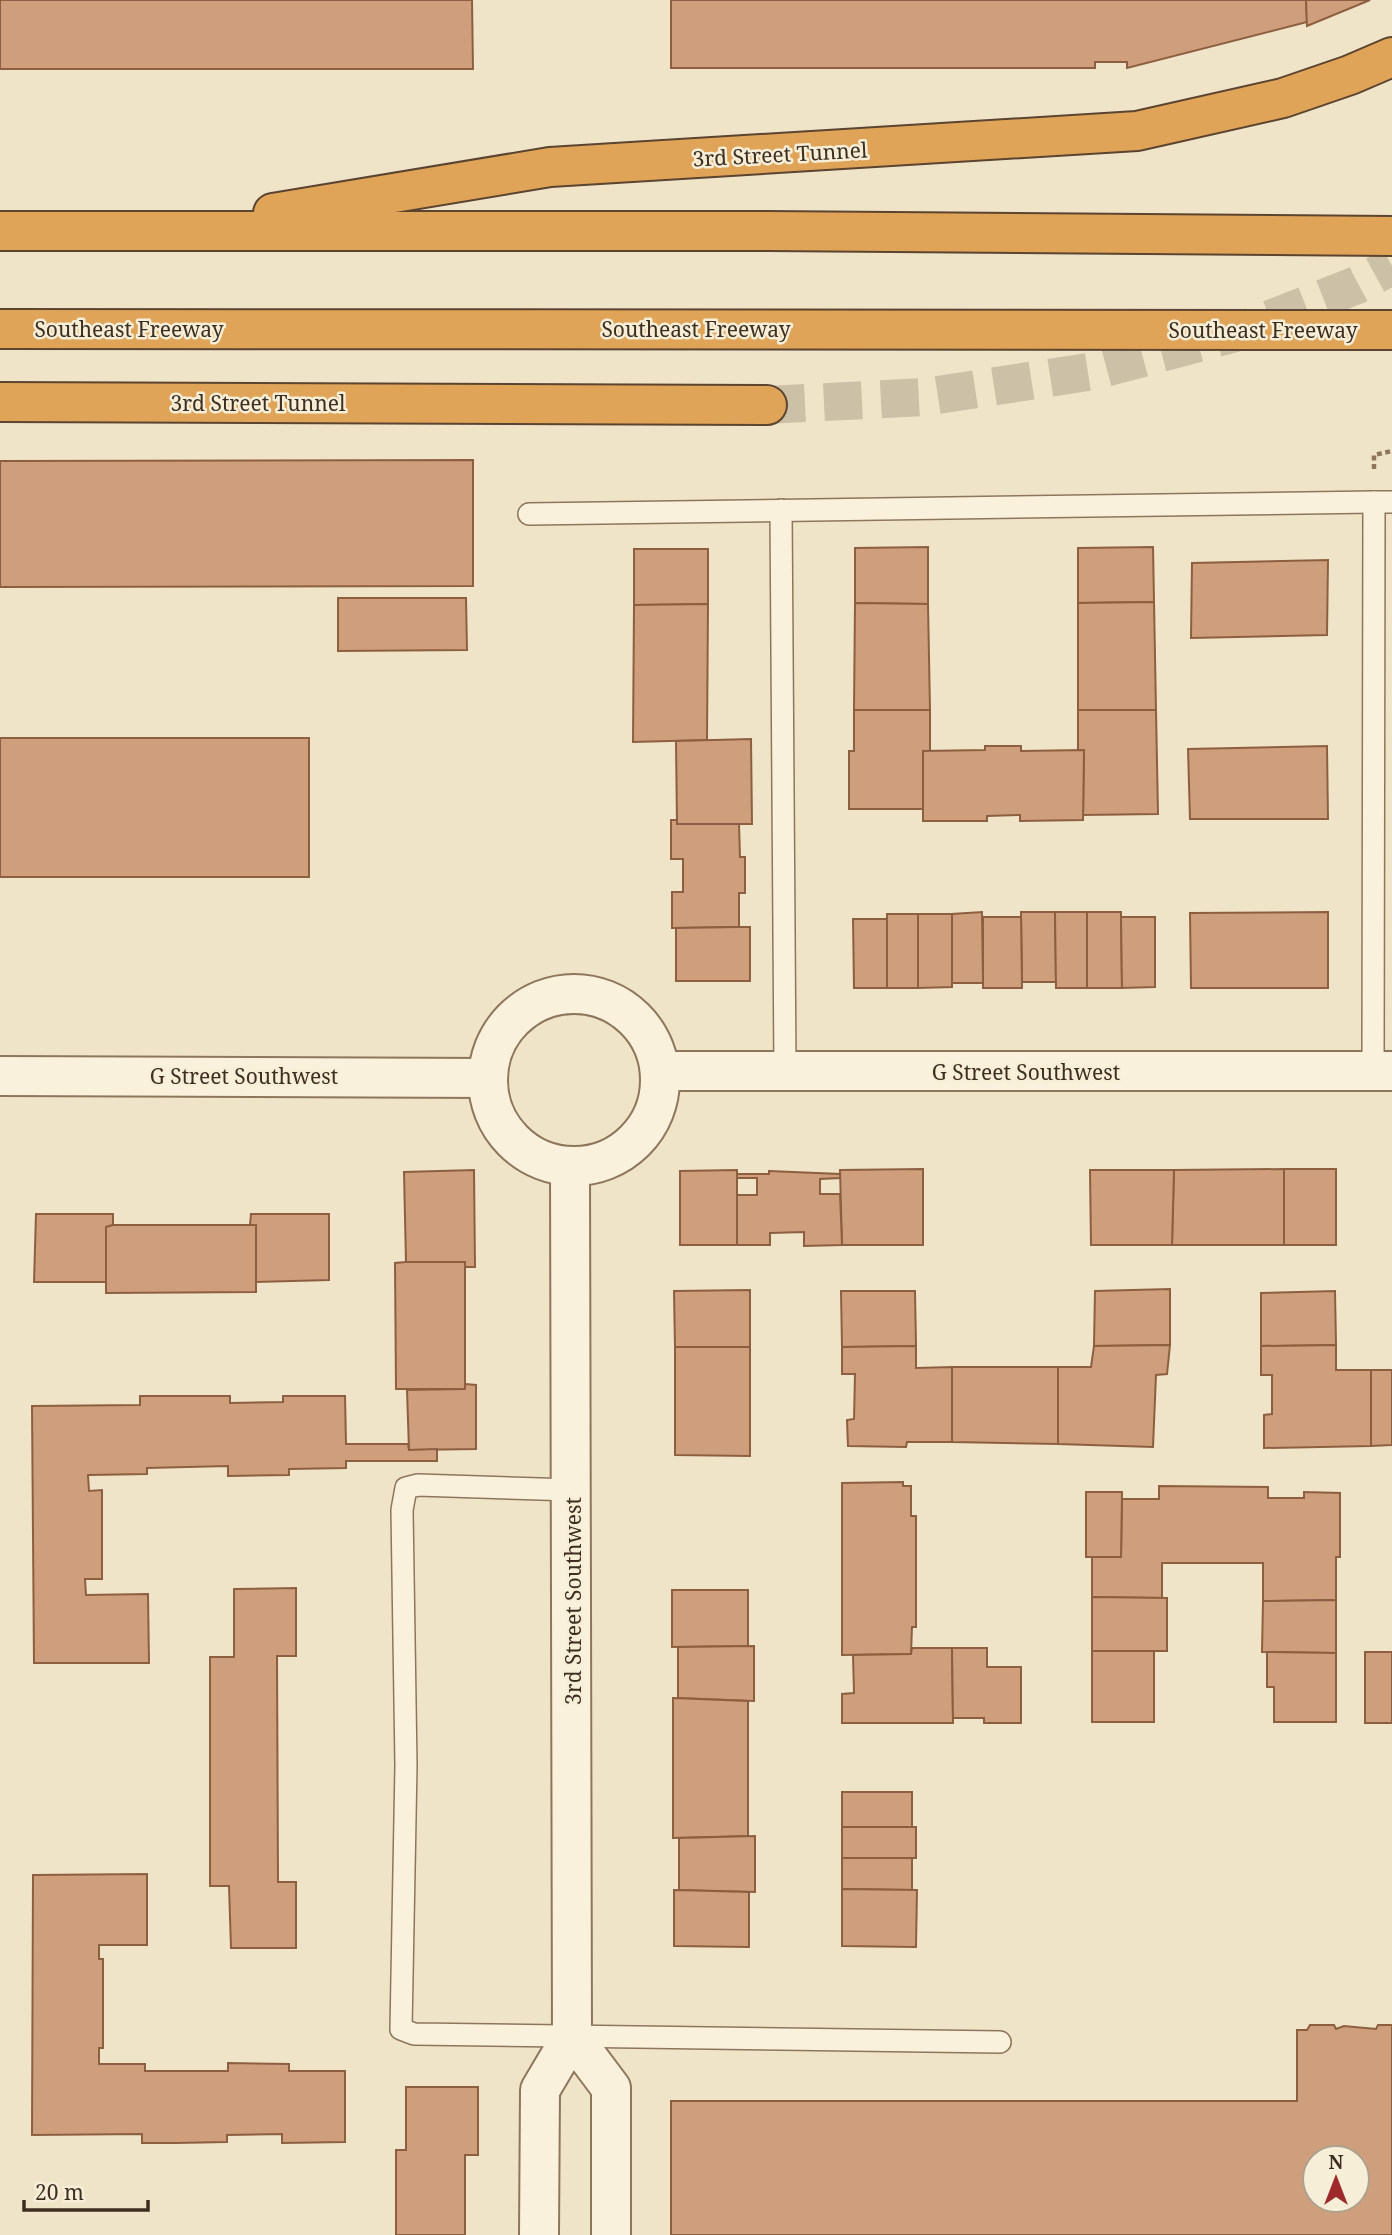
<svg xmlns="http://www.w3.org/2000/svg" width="1392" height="2235" font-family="'Noto Serif',serif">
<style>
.building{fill:#cf9f7d;stroke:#8d5f41;stroke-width:2;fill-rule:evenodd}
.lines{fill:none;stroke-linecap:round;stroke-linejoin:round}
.highway-tunnel{stroke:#ccc0a6;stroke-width:38;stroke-dasharray:38 19;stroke-linecap:butt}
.lane-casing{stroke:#8d765c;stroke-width:24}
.street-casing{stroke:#8d765c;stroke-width:42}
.highway-casing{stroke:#5b4430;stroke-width:42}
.path{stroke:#8d765c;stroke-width:4.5;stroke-dasharray:5 3.5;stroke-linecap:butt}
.lane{stroke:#faf1dc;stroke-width:21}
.street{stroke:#faf1dc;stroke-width:38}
.highway{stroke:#e0a458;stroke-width:38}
.labels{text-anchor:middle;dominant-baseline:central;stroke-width:5;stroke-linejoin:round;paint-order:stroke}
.street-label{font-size:21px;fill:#3d2e20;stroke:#f7eed8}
</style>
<rect width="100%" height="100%" fill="#f0e4c8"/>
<g class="building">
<path d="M 0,0 L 472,0 L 473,69 L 0,69 Z"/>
<path d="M 671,0 L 1306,0 L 1307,22 L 1127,68 L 1127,62 L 1095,62 L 1095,68 L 671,68 Z"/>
<path d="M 1306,0 L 1370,0 L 1307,26 Z"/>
<path d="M 473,460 L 473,586 L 0,587 L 0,461 Z"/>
<path d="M 928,547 L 928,604 L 855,603 L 855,548 Z"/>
<path d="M 1153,547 L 1154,602 L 1078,603 L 1078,548 Z"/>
<path d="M 634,549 L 708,549 L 708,604 L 634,605 Z"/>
<path d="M 1328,560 L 1327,635 L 1191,638 L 1192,563 Z"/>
<path d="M 338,598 L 466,598 L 467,650 L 338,651 Z"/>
<path d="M 1154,602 L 1156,710 L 1078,710 L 1078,603 Z"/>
<path d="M 855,603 L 928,604 L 930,710 L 854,710 Z"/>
<path d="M 708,604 L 707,740 L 633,742 L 634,605 Z"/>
<path d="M 854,710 L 930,710 L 930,751 L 923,751 L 923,809 L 849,809 L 849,751 L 854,751 Z"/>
<path d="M 1078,710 L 1156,710 L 1158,814 L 1083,815 L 1084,750 L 1078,750 Z"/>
<rect x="0" y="738" width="309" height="139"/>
<path d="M 751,739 L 752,824 L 677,824 L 676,741 Z"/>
<path d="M 985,746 L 1021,746 L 1021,751 L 1084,750 L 1083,820 L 1020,821 L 1020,815 L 987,816 L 987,821 L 923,821 L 923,751 L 985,750 Z"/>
<path d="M 1327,746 L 1328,819 L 1190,819 L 1188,749 Z"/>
<path d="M 671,820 L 677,820 L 677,824 L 739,824 L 740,857 L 745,857 L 745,893 L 739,893 L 739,927 L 672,928 L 672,892 L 683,892 L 683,859 L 671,859 Z"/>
<path d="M 982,912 L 983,983 L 952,983 L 952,914 Z"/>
<path d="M 1021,912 L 1055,912 L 1056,982 L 1022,982 Z"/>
<path d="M 1055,912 L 1087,912 L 1087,988 L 1056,988 Z"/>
<path d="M 1087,912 L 1121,912 L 1122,988 L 1087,988 Z"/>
<path d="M 1328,912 L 1328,988 L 1191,988 L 1190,913 Z"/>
<rect x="887" y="914" width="31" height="74"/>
<path d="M 918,914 L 952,914 L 952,987 L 918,988 Z"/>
<path d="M 983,917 L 1021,917 L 1022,988 L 983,988 Z"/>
<path d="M 1121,917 L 1155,917 L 1155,987 L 1122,988 Z"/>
<path d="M 853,919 L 887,919 L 887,988 L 854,988 Z"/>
<path d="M 739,927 L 750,927 L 750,981 L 676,981 L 676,928 Z"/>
<path d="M 923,1169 L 923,1245 L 842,1245 L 840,1170 Z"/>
<rect x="1284" y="1169" width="52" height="76"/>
<path d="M 1284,1169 L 1284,1245 L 1172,1245 L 1174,1170 Z"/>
<path d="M 474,1170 L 475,1267 L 465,1267 L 465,1262 L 406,1262 L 404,1172 Z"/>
<path d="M 737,1170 L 737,1245 L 680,1245 L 680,1171 Z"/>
<path d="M 1090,1170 L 1174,1170 L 1172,1245 L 1091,1245 Z"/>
<path d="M 769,1171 L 840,1174 L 840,1178 L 820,1179 L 820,1194 L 840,1194 L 842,1245 L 804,1246 L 804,1232 L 770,1233 L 770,1245 L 737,1245 L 737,1195 L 757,1195 L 757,1178 L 737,1178 L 737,1174 L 769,1174 Z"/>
<path d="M 36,1214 L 113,1214 L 113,1225 L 106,1227 L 106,1282 L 34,1282 Z"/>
<path d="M 251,1214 L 329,1214 L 329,1280 L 256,1282 L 256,1225 L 250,1225 Z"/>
<path d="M 113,1225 L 256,1225 L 256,1292 L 106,1293 L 106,1227 Z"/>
<path d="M 406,1262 L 465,1262 L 465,1389 L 396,1389 L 395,1263 Z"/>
<path d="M 1170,1289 L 1170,1345 L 1094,1346 L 1095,1291 Z"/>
<path d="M 750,1290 L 750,1347 L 675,1347 L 674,1291 Z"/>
<path d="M 841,1291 L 915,1291 L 916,1346 L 842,1347 Z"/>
<path d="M 1335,1291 L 1336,1345 L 1261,1346 L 1261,1293 Z"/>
<path d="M 1170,1345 L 1167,1374 L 1156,1375 L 1153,1447 L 1058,1444 L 1058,1367 L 1091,1367 L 1094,1346 Z"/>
<path d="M 1336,1345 L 1336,1370 L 1371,1370 L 1371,1446 L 1264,1448 L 1264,1415 L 1272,1414 L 1272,1375 L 1261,1375 L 1261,1346 Z"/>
<path d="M 916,1346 L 916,1368 L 952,1367 L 952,1442 L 907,1442 L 906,1447 L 848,1446 L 847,1420 L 854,1419 L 855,1374 L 842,1374 L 842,1347 Z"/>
<path d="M 675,1347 L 750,1347 L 750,1456 L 675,1455 Z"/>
<path d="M 952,1367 L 1058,1367 L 1058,1444 L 952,1442 Z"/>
<path d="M 1371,1370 L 1392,1370 L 1392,1445 L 1371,1446 Z"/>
<path d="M 465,1384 L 476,1385 L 476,1449 L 409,1450 L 407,1390 L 465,1389 Z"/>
<path d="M 140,1396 L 230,1396 L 230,1403 L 283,1402 L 283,1396 L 345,1396 L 346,1444 L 408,1444 L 409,1450 L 437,1449 L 437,1461 L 346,1461 L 346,1468 L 289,1469 L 289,1475 L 228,1476 L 228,1466 L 147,1468 L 147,1474 L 88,1475 L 89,1491 L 102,1490 L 102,1579 L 85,1579 L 86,1595 L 148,1594 L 149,1663 L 34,1663 L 32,1406 L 140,1405 Z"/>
<path d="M 903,1482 L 903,1486 L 911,1486 L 911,1516 L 916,1516 L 916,1627 L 912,1627 L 911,1654 L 842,1655 L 842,1483 Z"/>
<path d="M 1159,1486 L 1268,1487 L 1268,1498 L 1304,1498 L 1304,1492 L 1340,1493 L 1340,1557 L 1336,1557 L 1336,1600 L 1263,1601 L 1263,1563 L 1162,1563 L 1162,1598 L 1092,1597 L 1092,1557 L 1121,1557 L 1122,1499 L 1159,1499 Z"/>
<path d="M 1086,1492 L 1122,1492 L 1121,1557 L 1086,1557 Z"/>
<path d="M 296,1588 L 296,1656 L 277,1656 L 278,1882 L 296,1882 L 296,1948 L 231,1948 L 229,1886 L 210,1886 L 210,1657 L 234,1657 L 234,1589 Z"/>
<path d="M 672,1590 L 748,1590 L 748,1646 L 672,1647 Z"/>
<path d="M 1092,1597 L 1167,1598 L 1167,1651 L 1092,1651 Z"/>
<path d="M 1336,1600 L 1336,1653 L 1262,1652 L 1263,1601 Z"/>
<path d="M 754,1646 L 754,1701 L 678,1698 L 678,1647 Z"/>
<path d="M 912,1648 L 952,1648 L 953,1723 L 842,1723 L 842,1694 L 854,1693 L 853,1655 L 911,1654 Z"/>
<path d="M 952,1648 L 987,1648 L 987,1667 L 1021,1667 L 1021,1723 L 984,1723 L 984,1718 L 953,1718 Z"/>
<rect x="1092" y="1651" width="62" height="71"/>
<path d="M 1267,1652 L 1336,1653 L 1336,1722 L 1274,1722 L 1274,1687 L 1267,1687 Z"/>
<rect x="1365" y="1652" width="27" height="71"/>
<path d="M 673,1698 L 748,1701 L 748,1836 L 673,1838 Z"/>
<rect x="842" y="1792" width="70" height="35"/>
<rect x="842" y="1827" width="74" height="31"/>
<path d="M 755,1836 L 755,1892 L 679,1890 L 679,1838 Z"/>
<path d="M 842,1858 L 912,1858 L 912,1890 L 842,1889 Z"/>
<path d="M 147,1874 L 147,1945 L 99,1945 L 99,1959 L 103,1959 L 103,2048 L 99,2048 L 99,2064 L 145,2064 L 145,2071 L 228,2071 L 228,2063 L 289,2064 L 289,2071 L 345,2071 L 345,2142 L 282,2143 L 282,2134 L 227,2135 L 227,2142 L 176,2143 L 142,2143 L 142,2134 L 32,2135 L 33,1875 Z"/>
<path d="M 842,1889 L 917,1890 L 916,1947 L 842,1946 Z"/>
<path d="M 674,1890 L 749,1892 L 749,1947 L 674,1946 Z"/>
<path d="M 1310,2025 L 1334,2025 L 1336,2029 L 1344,2026 L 1376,2029 L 1378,2025 L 1392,2025 L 1392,2235 L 671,2235 L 671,2101 L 1297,2101 L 1297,2030 L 1307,2030 ZM 1315,2158 L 1357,2158 L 1357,2200 L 1315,2200 Z"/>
<path d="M 406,2087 L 478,2087 L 478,2155 L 465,2155 L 465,2235 L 396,2235 L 396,2150 L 406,2150 Z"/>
</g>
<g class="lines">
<path class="highway-tunnel" d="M 767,405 L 925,397 L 1094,371 L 1232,334 L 1357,285 L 1392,266"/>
<defs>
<g id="lane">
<path d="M 781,510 L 785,1071"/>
<path d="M 529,514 L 1374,502"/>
<path d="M 1373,1071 L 1374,502 L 1392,502"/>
<path d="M 572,1490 L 418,1485 L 406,1488 L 402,1510 L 406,1765 L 401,2029 L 414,2034 L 1000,2042"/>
</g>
<g id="street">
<circle cx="574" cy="1080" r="86"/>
<path d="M 661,1071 L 1392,1071"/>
<path d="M 0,1076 L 488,1078"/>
<path d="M 572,2036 L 611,2088 L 611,2235"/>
<path d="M 539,2235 L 540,2090 L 572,2036 L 570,1167"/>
</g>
<g id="highway">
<path d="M 273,213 L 550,167 L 1137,131 L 1283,98 L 1350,75 L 1392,57"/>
<path d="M 0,231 L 767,231 L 1392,236"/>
<path d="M 0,329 L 1392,330"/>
<path d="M 0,402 L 767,405"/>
</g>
</defs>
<use href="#lane" class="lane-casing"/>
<use href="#street" class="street-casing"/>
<use href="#highway" class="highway-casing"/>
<path class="path" d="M 1374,469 L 1374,455 L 1392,451"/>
<use href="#lane" class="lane"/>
<use href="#street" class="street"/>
<use href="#highway" class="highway"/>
</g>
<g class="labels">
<g class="street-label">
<text transform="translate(780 154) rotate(-3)">3rd Street Tunnel</text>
<text x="129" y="329">Southeast Freeway</text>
<text x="696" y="329">Southeast Freeway</text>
<text x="1263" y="330">Southeast Freeway</text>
<text x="258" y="403">3rd Street Tunnel</text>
<text x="1026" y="1072">G Street Southwest</text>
<text x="244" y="1076">G Street Southwest</text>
<text transform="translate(573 1601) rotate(-90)">3rd Street Southwest</text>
</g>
</g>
<g transform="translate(1336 2179)"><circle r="33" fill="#f7eed8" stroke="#ada18e" stroke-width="2"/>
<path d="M0-5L12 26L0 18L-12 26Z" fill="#9e2a2b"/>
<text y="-10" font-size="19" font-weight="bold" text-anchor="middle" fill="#3d2e20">N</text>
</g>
<path d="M24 2200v10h124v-10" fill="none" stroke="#3d2e20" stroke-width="3.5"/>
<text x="35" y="2200" font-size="21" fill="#3d2e20" stroke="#f7eed8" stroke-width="5" paint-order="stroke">20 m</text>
</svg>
